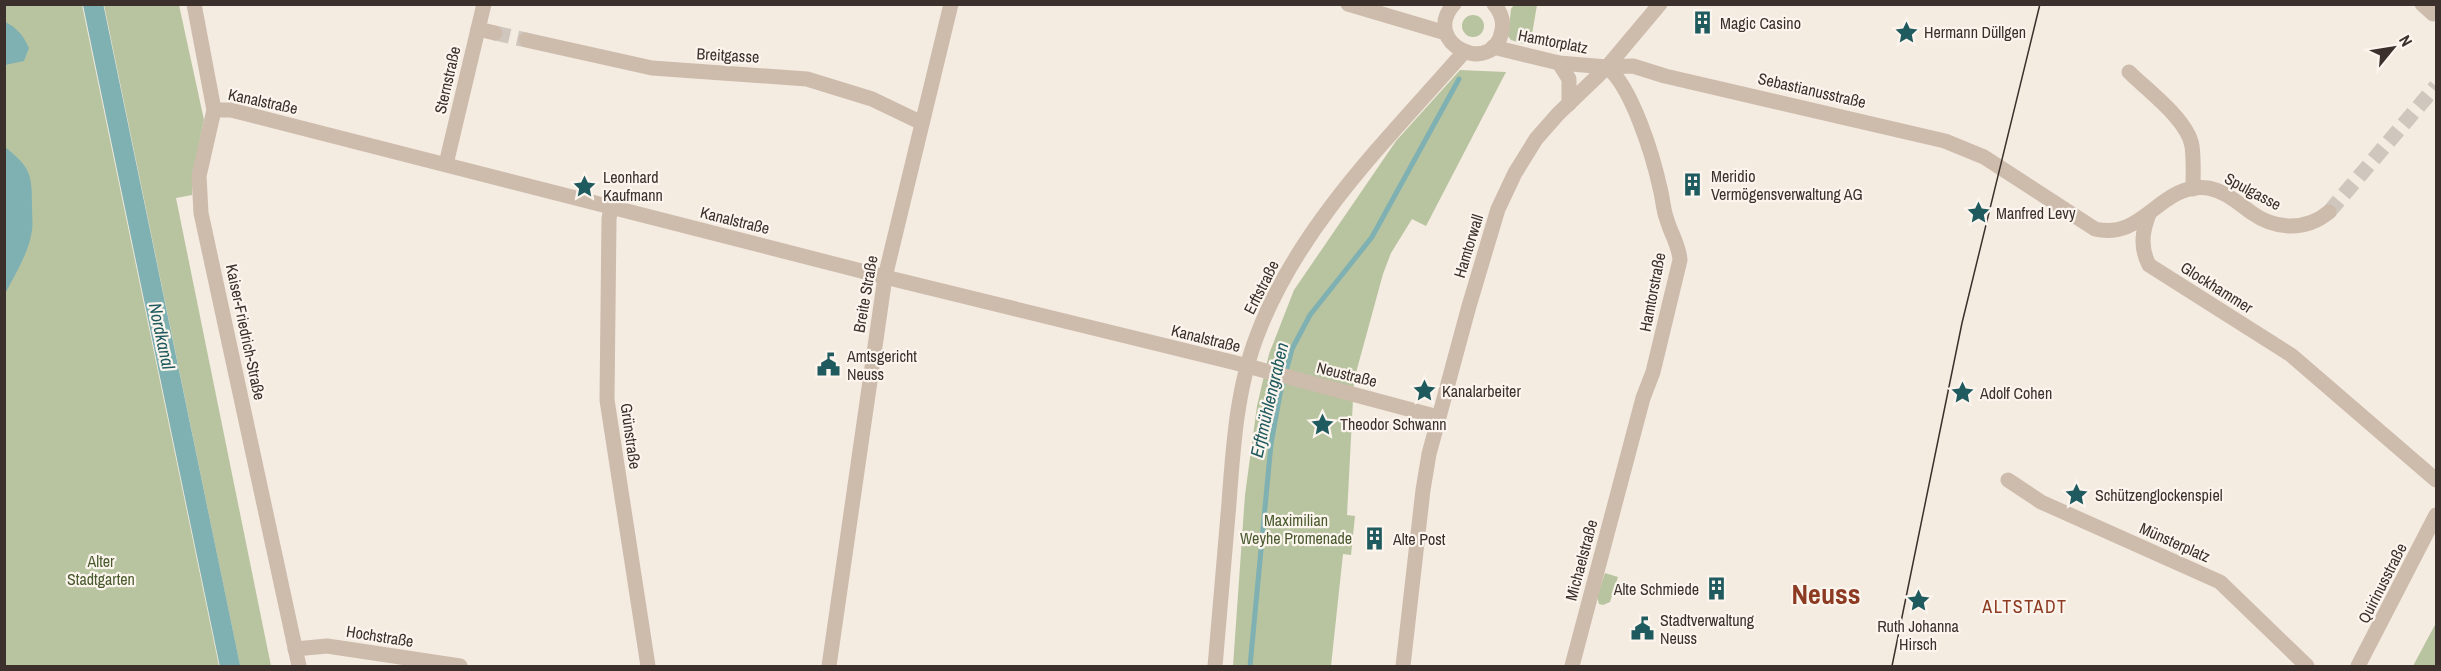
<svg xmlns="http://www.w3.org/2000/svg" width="2441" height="671" font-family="'Archivo Narrow',sans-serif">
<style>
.green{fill:#b8c4a0}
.water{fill:#7fb0b2}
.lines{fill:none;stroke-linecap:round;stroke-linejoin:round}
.stream{stroke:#7fb0b2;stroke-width:5}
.canal{stroke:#7fb0b2;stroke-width:20}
.minor-tunnel{stroke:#cfc6bd;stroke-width:15;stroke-dasharray:15 8;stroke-linecap:butt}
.minor{stroke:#cdbbac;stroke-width:15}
.tram{stroke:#3b302b;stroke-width:1.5}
.labels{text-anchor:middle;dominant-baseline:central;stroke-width:4.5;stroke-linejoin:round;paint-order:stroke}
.poi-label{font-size:16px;fill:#3b302b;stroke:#fbf5ee;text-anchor:start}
.street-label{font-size:16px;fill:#3b302b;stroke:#fbf5ee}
.park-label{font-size:16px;fill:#4a5a2e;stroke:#fbf5ee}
.water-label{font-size:18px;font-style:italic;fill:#1f5a5e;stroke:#fbf5ee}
.neighbourhood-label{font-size:18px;letter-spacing:1.5px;fill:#8c3b22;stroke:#fbf5ee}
.town-label{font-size:28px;font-weight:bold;fill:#8c3b22;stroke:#fbf5ee}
</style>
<rect width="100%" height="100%" fill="#f4ebe1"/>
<g class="green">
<path d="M 4,5 L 82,5 L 219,666 L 5,666 Z"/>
<path d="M 104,5 L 179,5 L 204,120 L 192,177 L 192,195 L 176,198 L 271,666 L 240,666 Z"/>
<path d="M 1514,5 L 1537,5 L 1532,34 L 1524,44 L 1511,40 L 1508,36 L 1511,9 Z"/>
<circle cx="1473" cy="26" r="11"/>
<path d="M 1460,70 L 1506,72 L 1426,226 L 1412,219 L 1391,253 L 1383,274 L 1354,380 L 1347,515 L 1355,516 L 1351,555 L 1343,554 L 1331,666 L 1233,666 L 1245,495 L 1257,406 L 1269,354 L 1294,290 L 1396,141 Z"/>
<path d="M 1605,573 L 1618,577 L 1610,602 L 1603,605 L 1599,604 L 1597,597 Z"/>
<path d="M 2436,623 L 2436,666 L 2413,666 Z"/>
</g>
<g class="water">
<path d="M 4,21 C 17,28 23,35 29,48 L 24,61 L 5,65 Z"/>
<path d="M 5,147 C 31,168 32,174 32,207 C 32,215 33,223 32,230 C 29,253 15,274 5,294 Z"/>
</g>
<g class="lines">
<path class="stream" d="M 1250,666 L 1271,444 L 1280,394 L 1292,349 L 1310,315 L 1372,237 L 1459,79"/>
<path class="canal" d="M 93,4 L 230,666"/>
<g class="minor-tunnel">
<path d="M 495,33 L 526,40"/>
<path d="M 2329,212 L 2436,86"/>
</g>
<g class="minor">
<path d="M 194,4 L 214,110 L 199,176 L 201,213 L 299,666"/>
<path d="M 1348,4 L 1446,33"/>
<path d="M 1454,4 C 1419,43 1494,79 1502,30 C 1504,20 1500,11 1494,4"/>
<path d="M 2422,4 L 2433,14"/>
<path d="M 478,29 L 495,33"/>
<path d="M 526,40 L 652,68 L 807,79 L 872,99 L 922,123"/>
<path d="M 1493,47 L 1559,63 L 1607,67 L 1633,66 L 1665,76 L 1945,141 L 1984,157 L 2095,229 C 2144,241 2160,182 2208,188 C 2225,191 2238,203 2252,213 C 2276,230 2306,231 2329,212"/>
<path d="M 1559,63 L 1569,79 L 1569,104"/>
<path d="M 2129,72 C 2147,90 2188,120 2192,146 C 2194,160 2193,175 2193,189"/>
<path d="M 214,110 L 231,110 L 885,277 L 1236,363 L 1438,417"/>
<path d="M 446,164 L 484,4"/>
<path d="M 611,207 L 609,219 L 607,400 L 648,666"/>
<path d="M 2149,214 C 2142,232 2140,247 2149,265 L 2291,355 L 2436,480"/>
<path d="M 2008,480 L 2041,502 L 2220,582 L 2307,666"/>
<path d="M 295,649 L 327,646 L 460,666"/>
<path d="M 829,666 L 885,277 L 951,4"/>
<path d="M 1215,666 C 1220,612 1224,558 1229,503 C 1233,447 1237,386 1258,333 C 1300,224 1388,139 1464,52"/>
<path d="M 1403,666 L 1423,490 L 1429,454 L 1469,306 L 1498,209 L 1515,173 L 1536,139 L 1558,114 L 1607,67 L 1660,4"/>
<path d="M 1572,666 L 1643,398 L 1653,372 L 1680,260 C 1679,245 1671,234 1667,220 C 1663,210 1663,199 1660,188 C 1653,156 1632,87 1607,67"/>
<path d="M 2358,666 L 2436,515"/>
</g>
<path class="tram" d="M 1892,666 L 1962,323 L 2040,4"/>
</g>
<defs>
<symbol id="building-bare" viewBox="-9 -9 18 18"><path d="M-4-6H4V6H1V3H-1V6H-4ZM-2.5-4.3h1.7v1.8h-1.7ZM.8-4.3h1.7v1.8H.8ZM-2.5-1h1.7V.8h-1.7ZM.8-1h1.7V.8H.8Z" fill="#1f5a5e" stroke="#fbf5ee" stroke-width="2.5" paint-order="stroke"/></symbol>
<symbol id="sight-bare" viewBox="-9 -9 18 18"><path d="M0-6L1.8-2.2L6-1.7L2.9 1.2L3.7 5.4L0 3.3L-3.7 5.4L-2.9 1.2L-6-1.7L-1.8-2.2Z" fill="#1f5a5e" stroke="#fbf5ee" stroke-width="2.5" paint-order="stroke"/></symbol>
<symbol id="civic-bare" viewBox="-9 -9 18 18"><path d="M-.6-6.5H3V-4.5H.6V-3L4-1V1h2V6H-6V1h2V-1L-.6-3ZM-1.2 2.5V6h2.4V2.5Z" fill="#1f5a5e" stroke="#fbf5ee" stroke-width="2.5" paint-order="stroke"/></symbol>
</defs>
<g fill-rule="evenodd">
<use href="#building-bare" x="1686" y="6" width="33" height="33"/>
<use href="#sight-bare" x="1890" y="16" width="33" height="33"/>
<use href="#building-bare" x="1676" y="168" width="33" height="33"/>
<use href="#sight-bare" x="568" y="170" width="33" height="33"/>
<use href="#sight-bare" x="1962" y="196" width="33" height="33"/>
<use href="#civic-bare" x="812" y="348" width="33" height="33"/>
<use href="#sight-bare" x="1408" y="374" width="33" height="33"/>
<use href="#sight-bare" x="1946" y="376" width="33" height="33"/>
<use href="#sight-bare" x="1306" y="408" width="33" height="33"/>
<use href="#sight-bare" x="2060" y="478" width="33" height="33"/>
<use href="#building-bare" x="1358" y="522" width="33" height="33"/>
<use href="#building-bare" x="1700" y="572" width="33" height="33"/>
<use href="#sight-bare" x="1902" y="584" width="33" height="33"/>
<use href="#civic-bare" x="1626" y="612" width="33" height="33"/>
</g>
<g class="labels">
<g class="poi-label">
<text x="1720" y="23">Magic Casino</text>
<text x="1924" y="32">Hermann Düllgen</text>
<text x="1711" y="176">Meridio<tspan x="1711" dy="18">Vermögensverwaltung AG</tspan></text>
<text x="603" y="177">Leonhard<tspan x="603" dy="18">Kaufmann</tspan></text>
<text x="1996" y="213">Manfred Levy</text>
<text x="847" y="356">Amtsgericht<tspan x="847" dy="18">Neuss</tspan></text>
<text x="1442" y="391">Kanalarbeiter</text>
<text x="1980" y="393">Adolf Cohen</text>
<text x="1340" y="424">Theodor Schwann</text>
<text x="2095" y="495">Schützenglockenspiel</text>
<text x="1393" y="539">Alte Post</text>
<text x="1699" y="589" text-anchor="end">Alte Schmiede</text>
<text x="1660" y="620">Stadtverwaltung<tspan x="1660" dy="18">Neuss</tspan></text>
<text x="1918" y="626" text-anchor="middle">Ruth Johanna<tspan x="1918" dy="18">Hirsch</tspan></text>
</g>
<g class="street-label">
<text transform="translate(1553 41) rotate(11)">Hamtorplatz</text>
<text transform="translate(728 55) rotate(3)">Breitgasse</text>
<text transform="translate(447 80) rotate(-77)">Sternstraße</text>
<text transform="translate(1812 90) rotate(13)">Sebastianusstraße</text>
<text transform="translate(263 101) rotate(12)">Kanalstraße</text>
<text transform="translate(2253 191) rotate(28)">Spulgasse</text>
<text transform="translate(735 220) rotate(14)">Kanalstraße</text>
<text transform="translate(1468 246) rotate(-73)">Hamtorwall</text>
<text transform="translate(1261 287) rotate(-63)">Erftstraße</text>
<text transform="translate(2217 287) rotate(32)">Glockhammer</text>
<text transform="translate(1652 292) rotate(-79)">Hamtorstraße</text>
<text transform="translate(865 294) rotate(-80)">Breite Straße</text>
<text transform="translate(246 332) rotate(78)">Kaiser-Friedrich-Straße</text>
<text transform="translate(1206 338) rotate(14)">Kanalstraße</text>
<text transform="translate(1347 374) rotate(14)">Neustraße</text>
<text transform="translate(631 436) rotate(82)">Grünstraße</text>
<text transform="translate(2175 542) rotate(24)">Münsterplatz</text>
<text transform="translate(1581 560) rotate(-75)">Michaelstraße</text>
<text transform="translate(2382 583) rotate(-63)">Quirinusstraße</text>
<text transform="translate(380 636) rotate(9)">Hochstraße</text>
</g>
<g class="park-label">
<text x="1296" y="520">Maximilian<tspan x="1296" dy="18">Weyhe Promenade</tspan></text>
<text x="101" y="561">Alter<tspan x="101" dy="18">Stadtgarten</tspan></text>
</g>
<g class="water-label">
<text transform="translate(162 336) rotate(78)">Nordkanal</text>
<text transform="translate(1269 400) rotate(-77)">Erftmühlengraben</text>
</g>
<g class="neighbourhood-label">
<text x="2025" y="606">ALTSTADT</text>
</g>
<g class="town-label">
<text x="1826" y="594">Neuss</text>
</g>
</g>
<rect width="2441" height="671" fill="none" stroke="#3b302b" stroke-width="12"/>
<g transform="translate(2393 48) rotate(60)" stroke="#fbf5ee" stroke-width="4.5" paint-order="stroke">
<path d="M0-4.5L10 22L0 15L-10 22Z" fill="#3b302b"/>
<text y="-9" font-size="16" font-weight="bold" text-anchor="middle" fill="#3b302b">N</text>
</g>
</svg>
